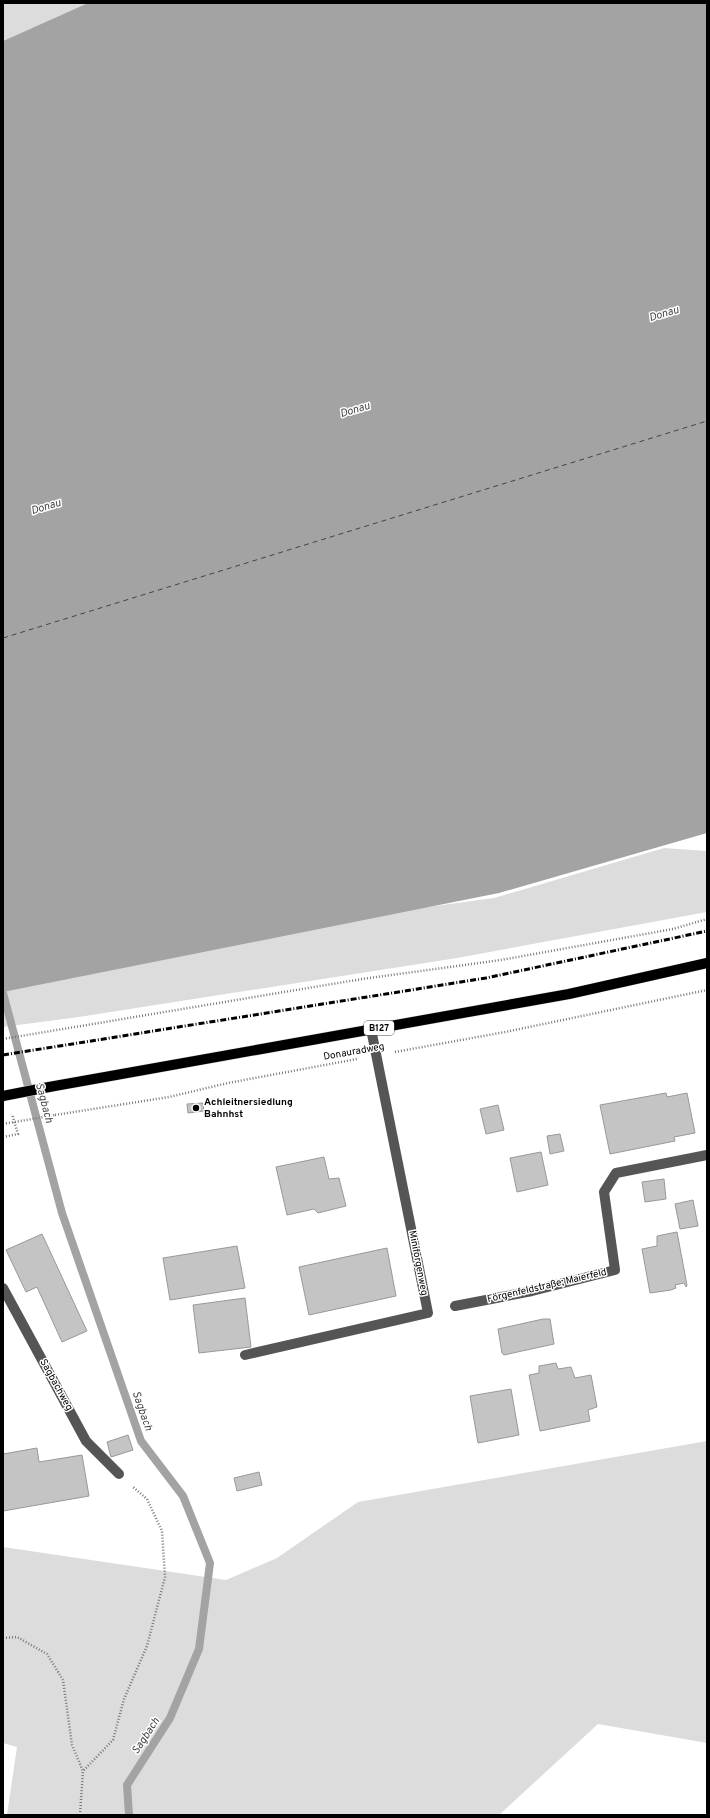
<svg xmlns="http://www.w3.org/2000/svg" width="710" height="1818" font-family="Overpass,sans-serif">
<style>
.green{fill:#dcdcdc}
.water{fill:#a3a3a3}
.lines{fill:none;stroke-linecap:round;stroke-linejoin:round}
.stream{stroke:#a3a3a3;stroke-width:8}
.ferry{stroke:#444;stroke-width:1;stroke-dasharray:5 4;stroke-linecap:butt}
.building{fill:#c4c4c4;stroke:#999}
.major-casing{stroke:#dbdbdb;stroke-width:11}
.path{stroke:#777;stroke-width:2.5;stroke-dasharray:1 2;stroke-linecap:butt}
.minor{stroke:#555;stroke-width:10}
.major{stroke:#000;stroke-width:10}
.rail{stroke:#000;stroke-width:3;stroke-dasharray:6 2 1 2;stroke-linecap:butt}
.major-bridge-casing{stroke:#dbdbdb;stroke-width:11;stroke-linecap:butt}
.path-bridge{stroke:#777;stroke-width:2.5;stroke-dasharray:1 2;stroke-linecap:butt}
.major-bridge{stroke:#000;stroke-width:10}
.poi-dot{fill:#000;stroke:#fff;stroke-width:1.5}
.labels{text-anchor:middle;dominant-baseline:central;stroke-width:3;stroke-linejoin:round;paint-order:stroke}
.shield{fill:#fff;stroke:#4c4c4c;stroke-width:1}
.shield-label{font-size:9px;font-weight:bold;fill:#000}
.street-label{font-size:10px;fill:#000;stroke:#fff}
.poi-label{font-size:10px;font-weight:bold;fill:#000;stroke:#fff;text-anchor:start}
.water-label{font-size:11px;font-style:italic;fill:#444;stroke:#fff}
</style>
<rect width="100%" height="100%" fill="#fff"/>
<g class="green">
<path d="M 3,3 L 88,3 L 3,41 Z"/>
<path d="M 664,848 L 707,851 L 707,912 L 457,958 L 79,1017 L 3,1027 L 3,948 L 192,939 L 494,898 Z"/>
<path d="M 707,1441 L 707,1743 L 598,1724 L 499,1815 L 7,1815 L 17,1747 L 3,1743 L 3,1547 L 226,1580 L 277,1558 L 358,1502 Z"/>
</g>
<path class="water" d="M 88,3 L 707,3 L 707,833 L 499,893 L 3,992 L 3,41 Z"/>
<g class="lines">
<path class="stream" d="M 3,993 L 62,1213 L 141,1441 L 183,1496 L 210,1563 L 199,1649 L 170,1718 L 127,1785 L 129,1815"/>
<path class="ferry" d="M 3,638 L 707,421"/>
</g>
<g class="building">
<path d="M 666,1093 L 667,1097 L 687,1093 L 695,1133 L 674,1137 L 675,1141 L 610,1154 L 600,1105 Z"/>
<path d="M 203,1103 L 204,1111 L 188,1113 L 187,1104 Z"/>
<path d="M 498,1105 L 504,1130 L 486,1134 L 480,1109 Z"/>
<path d="M 560,1134 L 564,1151 L 550,1154 L 547,1136 Z"/>
<path d="M 541,1152 L 548,1185 L 517,1192 L 510,1158 Z"/>
<path d="M 324,1157 L 329,1179 L 339,1178 L 346,1206 L 318,1213 L 314,1209 L 287,1215 L 276,1167 Z"/>
<path d="M 664,1179 L 666,1199 L 645,1202 L 642,1182 Z"/>
<path d="M 693,1200 L 698,1226 L 680,1229 L 675,1204 Z"/>
<path d="M 677,1232 L 687,1285 L 686,1287 L 684,1283 L 675,1285 L 676,1288 L 671,1290 L 650,1293 L 642,1249 L 657,1246 L 657,1236 Z"/>
<path d="M 42,1234 L 87,1331 L 62,1342 L 37,1287 L 26,1292 L 6,1250 Z"/>
<path d="M 237,1246 L 245,1288 L 170,1300 L 163,1258 Z"/>
<path d="M 387,1248 L 396,1296 L 309,1315 L 299,1267 Z"/>
<path d="M 245,1298 L 251,1347 L 199,1353 L 193,1305 Z"/>
<path d="M 543,1319 L 550,1319 L 554,1344 L 504,1355 L 502,1353 L 498,1329 Z"/>
<path d="M 556,1363 L 558,1369 L 571,1367 L 575,1378 L 591,1375 L 597,1407 L 588,1410 L 590,1421 L 540,1431 L 529,1375 L 539,1373 L 539,1366 Z"/>
<path d="M 511,1389 L 519,1435 L 478,1443 L 470,1396 Z"/>
<path d="M 128,1435 L 133,1450 L 111,1457 L 107,1442 Z"/>
<path d="M 37,1448 L 39,1462 L 82,1455 L 89,1496 L 3,1511 L 3,1454 Z"/>
<path d="M 259,1472 L 262,1485 L 237,1491 L 234,1478 Z"/>
</g>
<g class="lines">
<defs>
<path id="major" d="M 49,1087 L 569,994 L 707,963"/>
</defs>
<use href="#major" class="major-casing"/>
<g class="path">
<path d="M 3,1039 L 362,979 L 501,960 L 673,929 L 707,919"/>
<path d="M 395,1052 L 505,1032 L 707,990"/>
<path d="M 55,1115 L 169,1097 L 228,1083 L 357,1059"/>
<path d="M 3,1137 L 18,1134 L 12,1114"/>
<path d="M 3,1638 L 17,1637 L 47,1654 L 63,1680 L 72,1745 L 83,1771 L 113,1740 L 124,1699 L 147,1646 L 165,1577 L 162,1531 L 147,1499 L 133,1487"/>
<path d="M 80,1815 L 83,1771"/>
</g>
<g class="minor">
<path d="M 3,1288 L 86,1441 L 119,1474"/>
<path d="M 455,1306 L 532,1291 L 615,1270 L 604,1192 L 616,1173 L 707,1155"/>
<path d="M 245,1355 L 428,1313 L 371,1029"/>
</g>
<use href="#major" class="major"/>
<path class="rail" d="M 3,1055 L 486,978 L 707,931"/>
<defs>
<path id="major-bridge" d="M 3,1096 L 49,1087"/>
</defs>
<use href="#major-bridge" class="major-bridge-casing"/>
<path class="path-bridge" d="M 3,1124 L 55,1115"/>
<use href="#major-bridge" class="major-bridge"/>
</g>
<circle class="poi-dot" cx="196" cy="1108" r="4"/>
<g class="labels">
<rect class="shield" x="364" y="1021" width="30" height="14" rx="3"/>
<g class="shield-label">
<text x="379" y="1028">B127</text>
</g>
<g class="street-label">
<text transform="translate(354 1052) rotate(-10)">Donauradweg</text>
<text transform="translate(418 1263) rotate(79)">Miniförgenweg</text>
<text transform="translate(547 1286) rotate(-13)">Förgenfeldstraße; Maierfeld</text>
<text transform="translate(56 1385) rotate(61)">Sagbachweg</text>
</g>
<g class="poi-label">
<text x="204" y="1102">Achleitnersiedlung<tspan x="204" dy="12">Bahnhst</tspan></text>
</g>
<g class="water-label">
<text transform="translate(664 314) rotate(-17)">Donau</text>
<text transform="translate(355 410) rotate(-17)">Donau</text>
<text transform="translate(46 507) rotate(-17)">Donau</text>
<text transform="translate(44 1103) rotate(75)">Sagbach</text>
<text transform="translate(142 1411) rotate(71)">Sagbach</text>
<text transform="translate(146 1736) rotate(-57)">Sagbach</text>
</g>
</g>
<rect width="710" height="1818" fill="none" stroke="#000000" stroke-width="8"/>
</svg>
